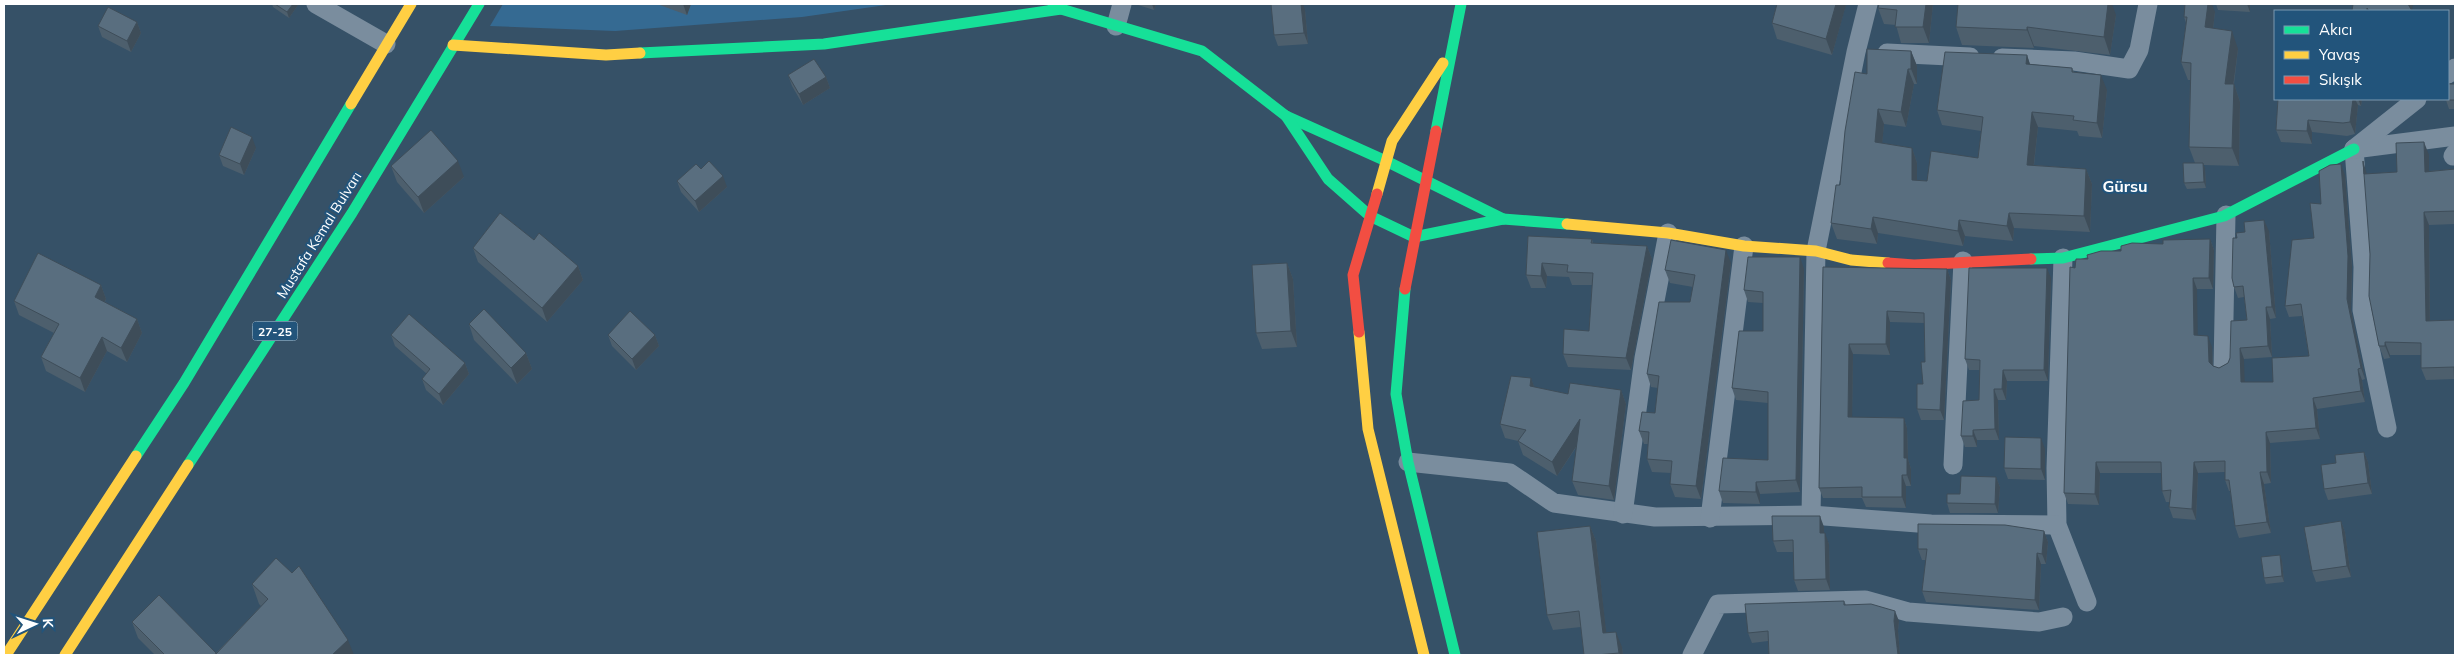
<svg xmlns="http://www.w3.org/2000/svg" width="2459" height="659" font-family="Mulish,sans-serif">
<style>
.green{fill:#356a92}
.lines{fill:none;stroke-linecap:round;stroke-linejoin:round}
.street{stroke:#7a8d9e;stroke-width:19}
.fast{stroke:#16e098;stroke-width:11}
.slow{stroke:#ffcf43;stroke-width:11}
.jam{stroke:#f24e42;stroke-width:11}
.wall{fill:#4d5f6d}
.shaded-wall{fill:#3e4d59}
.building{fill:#596e7f;stroke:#3e4d59}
.labels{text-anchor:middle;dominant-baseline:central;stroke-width:4;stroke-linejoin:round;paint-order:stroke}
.shield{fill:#22547b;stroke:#bdccd7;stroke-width:1}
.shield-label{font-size:12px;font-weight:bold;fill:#fff}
.street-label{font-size:14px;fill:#fff;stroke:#22547b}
.quarter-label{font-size:16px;font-weight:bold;fill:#fff;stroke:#22547b}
</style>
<rect width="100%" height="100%" fill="#365167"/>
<path class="green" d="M 503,4 L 893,4 L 802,17 L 615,31 L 490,26 Z"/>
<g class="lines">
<g class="street">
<path d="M 316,4 L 386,44"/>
<path d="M 1116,26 L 1122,4"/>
<path d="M 1887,53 L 1970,57"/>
<path d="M 2002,58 L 2074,61 L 2129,69 L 2139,50 L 2148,4"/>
<path d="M 2448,74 L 2455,68"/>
<path d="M 2354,149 L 2363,267 L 2362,310 L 2387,428"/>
<path d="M 2354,149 L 2455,136"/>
<path d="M 2354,149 L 2417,99"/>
<path d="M 2453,156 L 2455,153"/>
<path d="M 2063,258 L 2056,468 L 2057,525 L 2087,602"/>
<path d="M 2223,368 L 2226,215"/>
<path d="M 1408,462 L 1510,473 L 1554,503 L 1655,517 L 1811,515 L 1931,524 L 2057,525"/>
<path d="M 1953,465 L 1963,261"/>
<path d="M 1623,514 L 1644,358 L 1668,233"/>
<path d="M 1811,515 L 1816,251 L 1856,52 L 1868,4"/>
<path d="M 1710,518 L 1744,246"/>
<path d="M 1692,655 L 1718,604 L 1865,600 L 1908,612 L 2039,622 L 2063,617"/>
</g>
<g class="fast">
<path d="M 1053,4 L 1061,9 L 1202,51 L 1286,116 L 1386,161 L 1503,219"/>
<path d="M 640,53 L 824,44 L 1061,9"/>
<path d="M 1286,116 L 1328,179 L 1370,216 L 1414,237 L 1503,219 L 1567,224"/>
<path d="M 1436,131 L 1461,4"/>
<path d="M 2031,259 L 2063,258 L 2224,216 L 2354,149"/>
<path d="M 1405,289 L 1396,394 L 1408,462 L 1455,655"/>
<path d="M 136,456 L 184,383 L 351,104"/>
<path d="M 188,465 L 352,213 L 479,4"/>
</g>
<g class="slow">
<path d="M 453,45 L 606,55 L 640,53"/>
<path d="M 351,104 L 411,4"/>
<path d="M 1377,194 L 1392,141 L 1443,63"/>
<path d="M 1567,224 L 1668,233 L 1744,246 L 1816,251 L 1851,260 L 1888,263"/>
<path d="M 1359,332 L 1368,429 L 1424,655"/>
<path d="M 6,655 L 136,456"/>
<path d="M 65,655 L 188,465"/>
</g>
<g class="jam">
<path d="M 1888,263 L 1914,265 L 2031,259"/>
<path d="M 1405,289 L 1436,131"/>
<path d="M 1359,332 L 1353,275 L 1377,194"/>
</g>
</g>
<g class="wall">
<path d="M 272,4 L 297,4 L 298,5 L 289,18 L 273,7 Z"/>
<path d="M 657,4 L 691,4 L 687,15 Z"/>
<path d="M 1135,4 L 1156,4 L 1154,10 Z"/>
<path d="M 1777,4 L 1846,4 L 1832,55 L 1777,39 L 1772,23 Z"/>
<path d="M 1933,4 L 1929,43 L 1901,43 L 1896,25 L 1884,24 L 1878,8 Z"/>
<path d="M 2216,4 L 2250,4 L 2250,12 L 2218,10 Z"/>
<path d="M 1305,10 L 1308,44 L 1278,46 L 1274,35 Z"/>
<path d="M 2215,12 L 2213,29 L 2238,49 L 2234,84 L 2240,102 L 2239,166 L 2203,165 L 2205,168 L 2206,188 L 2187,189 L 2184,183 L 2195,163 L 2189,147 L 2190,80 L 2188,80 L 2181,62 L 2186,23 L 2184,17 Z"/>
<path d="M 2116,15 L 2110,55 L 2034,46 L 2034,48 L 1962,45 L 1956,27 Z"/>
<path d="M 137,22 L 141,33 L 131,52 L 102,37 L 98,26 Z"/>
<path d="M 1911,51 L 1917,66 L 1917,84 L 1914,84 L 1906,127 L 1884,124 L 1882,143 L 1912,148 L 1917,163 L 1917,180 L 1927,181 L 1978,158 L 1981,131 L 1942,125 L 1937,110 L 2027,55 L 2030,64 L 2072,68 L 2074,72 L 2107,90 L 2102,138 L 2079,136 L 2077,131 L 2038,127 L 2034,165 L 2086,169 L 2092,184 L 2090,232 L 2014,228 L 2013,241 L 1965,236 L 1963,246 L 1878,233 L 1877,244 L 1837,239 L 1831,223 L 1867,74 Z"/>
<path d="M 788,75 L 826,77 L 830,88 L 803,105 L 792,86 Z"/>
<path d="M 2455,84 L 2455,109 L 2449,109 L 2446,100 Z"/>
<path d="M 2278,99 L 2362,99 L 2361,106 L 2358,105 L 2355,134 L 2347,136 L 2312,132 L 2312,144 L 2281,142 L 2276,130 Z"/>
<path d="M 256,148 L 244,175 L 223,166 L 219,155 Z"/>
<path d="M 2429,155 L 2429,171 L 2455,169 L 2455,224 L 2429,225 L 2430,321 L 2455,320 L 2455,379 L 2426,380 L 2421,368 L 2421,355 L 2390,355 L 2390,358 L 2384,359 L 2379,346 L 2370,254 L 2367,174 L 2397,172 Z"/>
<path d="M 391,166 L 464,177 L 424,213 L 397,182 Z"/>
<path d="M 701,169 L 727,187 L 699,212 L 681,192 L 677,181 Z"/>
<path d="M 2345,175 L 2352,267 L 2351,310 L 2365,379 L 2362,380 L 2365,402 L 2317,409 L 2320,439 L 2270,443 L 2271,483 L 2264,484 L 2271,533 L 2239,538 L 2235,526 L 2230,491 L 2229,491 L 2225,480 L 2225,472 L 2198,473 L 2196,520 L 2173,518 L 2169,507 L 2170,502 L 2166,502 L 2162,491 L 2161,473 L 2100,473 L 2099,505 L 2068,504 L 2064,493 L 2075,268 L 2088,259 L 2121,251 L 2163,244 L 2210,239 L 2214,250 L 2213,289 L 2197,289 L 2197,335 L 2212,347 L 2213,366 L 2219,368 L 2228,363 L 2247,320 L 2244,297 L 2238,298 L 2234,287 L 2237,238 L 2269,231 L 2276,318 L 2270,319 L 2272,357 L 2244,359 L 2244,382 L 2273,382 L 2309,356 L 2302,316 L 2289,317 L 2285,306 L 2314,238 L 2321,204 Z"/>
<path d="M 1528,236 L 1592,239 L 1593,243 L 1647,246 L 1652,259 L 1631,370 L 1568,367 L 1563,354 L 1589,331 L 1592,285 L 1572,285 L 1569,277 L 1547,276 L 1546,288 L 1531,288 L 1526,275 Z"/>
<path d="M 534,240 L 578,266 L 583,280 L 547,322 L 478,262 L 473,248 Z"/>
<path d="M 1287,263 L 1293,279 L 1297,347 L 1262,349 L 1256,333 Z"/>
<path d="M 1731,263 L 1701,499 L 1675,497 L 1670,484 L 1671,473 L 1652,472 L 1647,459 L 1648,444 L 1644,444 L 1639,431 L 1655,413 L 1658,388 L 1651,387 L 1647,374 L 1690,302 L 1693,287 L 1670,283 L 1665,270 Z"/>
<path d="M 1823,267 L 1947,269 L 1951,280 L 1944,420 L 1921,420 L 1917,409 L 1923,384 L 1925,362 L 1924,323 L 1890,322 L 1890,355 L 1853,354 L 1852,417 L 1904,418 L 1907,428 L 1908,459 L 1911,469 L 1911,486 L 1906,486 L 1906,508 L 1866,507 L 1862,498 L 1823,498 L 1819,488 Z"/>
<path d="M 1804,269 L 1800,492 L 1760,494 L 1760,504 L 1723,503 L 1719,491 L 1768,460 L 1768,403 L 1736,400 L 1732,388 L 1763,331 L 1763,303 L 1748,302 L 1744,290 Z"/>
<path d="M 2051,278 L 2048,381 L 2007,381 L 2006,400 L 1998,400 L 1999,440 L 1977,440 L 1977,447 L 1965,447 L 1961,436 L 1979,400 L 1980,370 L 1969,370 L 1965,359 Z"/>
<path d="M 101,285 L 106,299 L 105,302 L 137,319 L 142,333 L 127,362 L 107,351 L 85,392 L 46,371 L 41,357 L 54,333 L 19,315 L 14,301 Z"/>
<path d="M 469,324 L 526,353 L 532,369 L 517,384 L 474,340 Z"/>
<path d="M 391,335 L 465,363 L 469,374 L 443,405 L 426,390 L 422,379 L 427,374 L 395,346 Z"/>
<path d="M 608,335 L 655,335 L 659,346 L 636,370 L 612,346 Z"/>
<path d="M 1531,378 L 1534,387 L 1568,394 L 1621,390 L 1626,404 L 1614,500 L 1578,495 L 1572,481 L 1577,446 L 1557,476 L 1523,455 L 1518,441 L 1505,438 L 1500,424 Z"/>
<path d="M 2045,449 L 2045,480 L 2008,479 L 2004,468 Z"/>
<path d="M 2364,452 L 2368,462 L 2372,494 L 2328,500 L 2324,489 L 2336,463 Z"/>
<path d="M 1996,477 L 2000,487 L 1998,513 L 1950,513 L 1947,503 L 1960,494 Z"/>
<path d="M 2341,521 L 2345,532 L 2351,577 L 2316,582 L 2312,571 Z"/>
<path d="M 1590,526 L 1596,541 L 1606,633 L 1622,647 L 1623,655 L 1584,655 L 1581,627 L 1553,630 L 1547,615 Z"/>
<path d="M 1824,527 L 1824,533 L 1829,544 L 1830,590 L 1798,591 L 1794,580 L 1793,552 L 1777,552 L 1773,541 Z"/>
<path d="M 2044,531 L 2048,542 L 2046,564 L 2041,564 L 2039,610 L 1926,602 L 1922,591 L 1926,560 L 1922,560 L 1918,549 Z"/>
<path d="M 2282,561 L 2284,582 L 2266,584 L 2264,578 Z"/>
<path d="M 252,584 L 354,655 L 155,655 L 138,638 L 132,622 L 216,653 L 261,606 L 259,604 Z"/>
<path d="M 1844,601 L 1846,605 L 1899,621 L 1898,631 L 1900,655 L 1769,655 L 1768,641 L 1752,643 L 1748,633 Z"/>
</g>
<g class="shaded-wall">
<path d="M 293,4 L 297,4 L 298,5 L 289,18 L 287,12 Z"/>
<path d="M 683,4 L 691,4 L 687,15 Z"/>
<path d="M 1152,4 L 1156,4 L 1154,10 Z"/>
<path d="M 1301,4 L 1303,4 L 1305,10 L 1308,44 L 1304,33 Z"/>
<path d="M 1836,4 L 1846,4 L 1846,5 L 1832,55 L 1826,39 Z"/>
<path d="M 1926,4 L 1933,4 L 1929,43 L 1923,27 Z"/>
<path d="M 2108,4 L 2112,4 L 2116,15 L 2110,55 L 2104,37 Z"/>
<path d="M 2208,4 L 2212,4 L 2215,12 L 2211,45 L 2205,27 Z"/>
<path d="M 2247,4 L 2250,4 L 2250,12 Z"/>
<path d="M 2408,4 L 2413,4 L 2412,11 Z"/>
<path d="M 137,22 L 141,33 L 131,52 L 127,41 Z"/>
<path d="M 2027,27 L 2034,46 L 2034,48 L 2027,30 Z"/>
<path d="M 2232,31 L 2238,49 L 2231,102 L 2225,84 Z"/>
<path d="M 1911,51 L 1917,66 L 1917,84 L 1911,69 Z"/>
<path d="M 2027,55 L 2032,71 L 2026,64 Z"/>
<path d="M 1908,69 L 1914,84 L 1906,127 L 1901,112 Z"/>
<path d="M 2101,75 L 2107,90 L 2102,138 L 2097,123 Z"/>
<path d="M 826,77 L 830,88 L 803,105 L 799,94 Z"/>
<path d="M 2234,84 L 2240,102 L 2239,166 L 2232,148 Z"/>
<path d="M 2353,99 L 2355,99 L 2358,105 L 2355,134 L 2350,122 Z"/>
<path d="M 2358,99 L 2362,99 L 2361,106 Z"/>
<path d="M 1878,109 L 1884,124 L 1881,157 L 1875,142 Z"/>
<path d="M 2032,112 L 2038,127 L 2032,180 L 2027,165 Z"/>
<path d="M 2308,120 L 2312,132 L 2312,144 L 2307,131 Z"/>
<path d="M 252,137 L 256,148 L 244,175 L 240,164 Z"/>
<path d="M 2424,142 L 2429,155 L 2429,184 L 2425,172 Z"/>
<path d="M 1912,148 L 1917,163 L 1917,195 L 1912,180 Z"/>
<path d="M 458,161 L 464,177 L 424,213 L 418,197 Z"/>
<path d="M 2363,161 L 2367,174 L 2364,174 Z"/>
<path d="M 2203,163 L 2205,168 L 2206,188 L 2204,182 Z"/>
<path d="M 2341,164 L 2345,175 L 2352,267 L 2351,310 L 2365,379 L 2361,368 L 2347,299 Z"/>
<path d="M 2086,169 L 2092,184 L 2090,232 L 2084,216 Z"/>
<path d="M 723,176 L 727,187 L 699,212 L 695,201 Z"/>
<path d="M 2424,212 L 2429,225 L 2430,333 L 2426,321 Z"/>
<path d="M 2009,213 L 2014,228 L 2013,241 L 2007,226 Z"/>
<path d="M 1873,217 L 1878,233 L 1877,244 L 1871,229 Z"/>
<path d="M 1959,220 L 1965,236 L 1963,246 L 1958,231 Z"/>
<path d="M 2264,220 L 2269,231 L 2276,318 L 2272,307 Z"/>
<path d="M 2210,239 L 2214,250 L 2213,289 L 2209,278 Z"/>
<path d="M 1647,246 L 1652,259 L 1631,370 L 1626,358 Z"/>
<path d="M 1726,250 L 1731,263 L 1701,499 L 1696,486 Z"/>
<path d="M 1800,257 L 1804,269 L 1800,492 L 1796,480 Z"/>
<path d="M 1287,263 L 1293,279 L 1297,347 L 1291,331 Z"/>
<path d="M 1542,263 L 1547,276 L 1546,288 L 1541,276 Z"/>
<path d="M 578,266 L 583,280 L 547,322 L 542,308 Z"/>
<path d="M 2047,268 L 2051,278 L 2048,381 L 2044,370 Z"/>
<path d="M 1947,269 L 1951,280 L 1944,420 L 1940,410 Z"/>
<path d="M 2193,278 L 2197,289 L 2198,346 L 2194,335 Z"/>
<path d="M 101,285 L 106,299 L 100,311 L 95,297 Z"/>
<path d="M 2266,307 L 2270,319 L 2272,357 L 2268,346 Z"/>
<path d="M 1887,311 L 1890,322 L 1890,355 L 1886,344 Z"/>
<path d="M 137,319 L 142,333 L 127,362 L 121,348 Z"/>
<path d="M 655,335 L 659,346 L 636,370 L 632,359 Z"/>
<path d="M 2208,336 L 2212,347 L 2213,373 L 2209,362 Z"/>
<path d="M 102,337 L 107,351 L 85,392 L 80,378 Z"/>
<path d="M 2385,342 L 2390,355 L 2390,358 L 2385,346 Z"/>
<path d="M 1849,344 L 1853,354 L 1852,428 L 1848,417 Z"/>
<path d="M 2240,348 L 2244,359 L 2245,394 L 2241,382 Z"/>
<path d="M 526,353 L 532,369 L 517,384 L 511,368 Z"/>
<path d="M 465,363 L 469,374 L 443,405 L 439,394 Z"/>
<path d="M 2358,369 L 2362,380 L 2365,402 L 2361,391 Z"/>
<path d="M 2003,370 L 2007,381 L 2006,400 L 2002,389 Z"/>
<path d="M 1531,378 L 1536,392 L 1530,386 Z"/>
<path d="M 1994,389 L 1998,400 L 1999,440 L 1995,429 Z"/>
<path d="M 1621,390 L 1626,404 L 1614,500 L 1609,486 Z"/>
<path d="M 2313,398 L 2317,409 L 2320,439 L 2316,428 Z"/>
<path d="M 1904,418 L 1907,428 L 1908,459 L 1911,469 L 1911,486 L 1907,475 L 1904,458 Z"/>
<path d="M 1580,419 L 1585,433 L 1557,476 L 1552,462 Z"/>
<path d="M 1973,430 L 1977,440 L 1977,447 L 1973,436 Z"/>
<path d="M 2266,432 L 2270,443 L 2271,483 L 2267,472 Z"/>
<path d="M 2041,438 L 2045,449 L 2045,480 L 2041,469 Z"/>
<path d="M 2364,452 L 2368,462 L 2372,494 L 2368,483 Z"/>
<path d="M 2096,462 L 2100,473 L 2099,505 L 2095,494 Z"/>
<path d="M 2194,462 L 2198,473 L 2196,520 L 2192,509 Z"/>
<path d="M 2260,472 L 2264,484 L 2271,533 L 2267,522 Z"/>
<path d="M 1902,475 L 1906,486 L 1906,508 L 1902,497 Z"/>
<path d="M 1996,477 L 2000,487 L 1998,513 L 1995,504 Z"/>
<path d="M 1756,482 L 1760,494 L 1760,504 L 1756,492 Z"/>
<path d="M 1820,516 L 1824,527 L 1824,544 L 1820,533 Z"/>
<path d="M 2341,521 L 2345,532 L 2351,577 L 2347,566 Z"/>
<path d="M 1590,526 L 1596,541 L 1608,648 L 1603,633 Z"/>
<path d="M 2044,531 L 2048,542 L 2046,564 L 2042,554 Z"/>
<path d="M 1825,533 L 1829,544 L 1830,590 L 1826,579 Z"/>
<path d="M 2037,553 L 2041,564 L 2039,610 L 2035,600 Z"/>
<path d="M 2280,555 L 2282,561 L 2284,582 L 2282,576 Z"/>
<path d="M 1895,611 L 1899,621 L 1898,631 L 1900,655 L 1898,655 L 1894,621 Z"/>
<path d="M 1616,632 L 1622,647 L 1623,655 L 1620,655 L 1619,653 Z"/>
<path d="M 348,640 L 354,655 L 332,655 Z"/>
</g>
<g class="building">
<path d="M 275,4 L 293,4 L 287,12 Z"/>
<path d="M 1271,4 L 1301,4 L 1304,33 L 1274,35 Z"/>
<path d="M 1777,4 L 1836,4 L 1826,39 L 1772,23 Z"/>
<path d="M 1879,4 L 1926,4 L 1923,27 L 1895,27 L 1897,10 L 1878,8 Z"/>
<path d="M 1958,4 L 2108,4 L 2104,37 L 2027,27 L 2027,30 L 1956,27 Z"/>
<path d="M 2185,4 L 2208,4 L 2205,27 L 2232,31 L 2225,84 L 2234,84 L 2232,148 L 2189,147 L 2191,63 L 2181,62 L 2187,17 L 2184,17 Z"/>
<path d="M 2353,4 L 2408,4 L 2412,11 L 2369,11 L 2367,8 L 2367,11 L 2352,11 Z"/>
<path d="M 108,7 L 137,22 L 127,41 L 98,26 Z"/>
<path d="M 1867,49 L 1911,51 L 1911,69 L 1908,69 L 1901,112 L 1878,109 L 1875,142 L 1912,148 L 1912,180 L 1927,181 L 1931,151 L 1978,158 L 1983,117 L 1937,110 L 1945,52 L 2027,55 L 2026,64 L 2072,68 L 2072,72 L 2101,75 L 2097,123 L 2073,120 L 2074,116 L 2032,112 L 2027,165 L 2086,169 L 2084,216 L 2009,213 L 2007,226 L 1959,220 L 1958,231 L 1873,217 L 1871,229 L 1831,223 L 1836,185 L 1840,185 L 1845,131 L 1855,72 L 1867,74 Z"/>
<path d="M 814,59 L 826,77 L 799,94 L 788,75 Z"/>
<path d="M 2448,84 L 2455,84 L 2455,100 L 2446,100 L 2446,99 L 2448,99 Z"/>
<path d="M 2278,99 L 2353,99 L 2350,122 L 2343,123 L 2308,120 L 2307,131 L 2276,130 Z"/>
<path d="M 231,127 L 252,137 L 240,164 L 219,155 Z"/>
<path d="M 431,130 L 458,161 L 418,197 L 391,166 Z"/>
<path d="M 2424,142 L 2425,172 L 2455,169 L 2455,211 L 2424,212 L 2426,321 L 2455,320 L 2455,390 L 2454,367 L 2421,368 L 2421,343 L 2385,342 L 2385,346 L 2379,346 L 2369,296 L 2370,254 L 2363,161 L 2364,174 L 2397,172 L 2396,143 Z"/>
<path d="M 709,161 L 723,176 L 695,201 L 677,181 L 696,164 L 701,169 Z"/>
<path d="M 2183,163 L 2203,163 L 2204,182 L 2184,183 Z"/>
<path d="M 2341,164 L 2348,256 L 2347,299 L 2361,368 L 2358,369 L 2361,391 L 2313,398 L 2316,428 L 2266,432 L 2267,472 L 2260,472 L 2267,522 L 2235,526 L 2229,480 L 2225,480 L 2225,461 L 2194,462 L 2192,509 L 2169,507 L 2171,490 L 2162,491 L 2161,462 L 2096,462 L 2095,494 L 2064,493 L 2070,267 L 2075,268 L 2076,259 L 2088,259 L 2087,255 L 2101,251 L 2121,251 L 2121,246 L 2132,243 L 2163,244 L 2163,240 L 2210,239 L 2209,278 L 2193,278 L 2194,335 L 2208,336 L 2209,362 L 2213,366 L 2219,368 L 2228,363 L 2230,358 L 2231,321 L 2247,320 L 2243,286 L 2234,287 L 2232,278 L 2233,238 L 2237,238 L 2236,233 L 2245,232 L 2244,222 L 2264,220 L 2272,307 L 2266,307 L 2268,346 L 2240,348 L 2241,382 L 2273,382 L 2272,358 L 2309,356 L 2301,304 L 2285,306 L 2292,240 L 2314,238 L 2310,203 L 2321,204 L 2319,171 L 2330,165 Z"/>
<path d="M 500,213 L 534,240 L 539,233 L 578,266 L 542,308 L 473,248 Z"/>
<path d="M 1528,236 L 1592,239 L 1591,243 L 1647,246 L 1626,358 L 1563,354 L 1564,329 L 1589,331 L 1593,273 L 1567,272 L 1568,265 L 1542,263 L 1541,276 L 1526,275 Z"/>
<path d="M 1671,240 L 1726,250 L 1696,486 L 1670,484 L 1672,461 L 1647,459 L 1649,432 L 1639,431 L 1642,412 L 1655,413 L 1659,376 L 1647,374 L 1659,302 L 1690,302 L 1695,275 L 1665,270 Z"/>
<path d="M 38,253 L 101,285 L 95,297 L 137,319 L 121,348 L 102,337 L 80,378 L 41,357 L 59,324 L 14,301 Z"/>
<path d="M 1748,257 L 1800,257 L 1796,480 L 1756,482 L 1756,492 L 1719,491 L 1723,458 L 1768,460 L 1768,392 L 1732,388 L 1739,331 L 1763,331 L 1763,292 L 1744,290 Z"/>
<path d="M 1287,263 L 1291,331 L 1256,333 L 1252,265 Z"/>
<path d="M 1823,267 L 1947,269 L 1940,410 L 1917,409 L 1917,384 L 1923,384 L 1921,362 L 1925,362 L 1924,313 L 1887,311 L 1886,344 L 1849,344 L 1848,417 L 1904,418 L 1904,458 L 1907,458 L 1907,475 L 1902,475 L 1902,497 L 1862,497 L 1862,487 L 1819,488 Z"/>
<path d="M 1969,268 L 2047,268 L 2044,370 L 2003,370 L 2002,389 L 1994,389 L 1995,429 L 1973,430 L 1973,436 L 1961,436 L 1963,401 L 1979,400 L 1980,360 L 1965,359 Z"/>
<path d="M 484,309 L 526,353 L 511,368 L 469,324 Z"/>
<path d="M 630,311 L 655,335 L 632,359 L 608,335 Z"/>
<path d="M 409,314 L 465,363 L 439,394 L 422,379 L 430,369 L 391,335 Z"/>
<path d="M 1511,376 L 1531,378 L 1530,386 L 1568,394 L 1570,383 L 1621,390 L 1609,486 L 1572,481 L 1580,419 L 1552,462 L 1518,441 L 1526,430 L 1500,424 Z"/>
<path d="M 2005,437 L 2041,438 L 2041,469 L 2004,468 Z"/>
<path d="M 2364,452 L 2368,483 L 2324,489 L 2321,465 L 2336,463 L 2335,455 Z"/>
<path d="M 1961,476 L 1996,477 L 1995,504 L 1947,503 L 1947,494 L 1960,494 Z"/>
<path d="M 1772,516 L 1820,516 L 1820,533 L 1825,533 L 1826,579 L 1794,580 L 1793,540 L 1773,541 Z"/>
<path d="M 2341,521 L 2347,566 L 2312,571 L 2304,527 Z"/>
<path d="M 1918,524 L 2005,525 L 2044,531 L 2042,554 L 2037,553 L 2035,600 L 1922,591 L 1927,549 L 1918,549 Z"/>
<path d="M 1590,526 L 1603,633 L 1616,632 L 1619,653 L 1596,655 L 1584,655 L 1579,611 L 1547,615 L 1537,532 Z"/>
<path d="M 2280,555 L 2282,576 L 2264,578 L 2261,557 Z"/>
<path d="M 276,558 L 292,573 L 299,566 L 348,640 L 332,655 L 217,655 L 216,654 L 268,599 L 252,584 Z"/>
<path d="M 159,595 L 216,653 L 215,655 L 165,655 L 132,622 Z"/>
<path d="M 1844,601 L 1844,605 L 1871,604 L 1895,611 L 1894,621 L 1898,655 L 1769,655 L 1768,631 L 1748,633 L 1745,604 Z"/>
</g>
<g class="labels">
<rect class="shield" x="252.5" y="321.5" width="45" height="19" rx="4"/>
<g class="shield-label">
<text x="275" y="331">27-25</text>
</g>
<g class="street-label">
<text transform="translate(319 235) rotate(-58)">Mustafa Kemal Bulvarı</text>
</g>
<g class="quarter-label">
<text x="2125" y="186">Gürsu</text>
</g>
</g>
<rect width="2459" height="659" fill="none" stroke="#ffffff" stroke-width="10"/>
<rect x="2274" y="10" width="175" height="90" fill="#22547b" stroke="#7a98b0"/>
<rect x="2284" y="26" width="25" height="8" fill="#16e098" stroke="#7a98b0"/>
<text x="2319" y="35" font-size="15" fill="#ffffff">Akıcı</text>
<rect x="2284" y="51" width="25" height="8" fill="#ffcf43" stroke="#7a98b0"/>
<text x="2319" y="60" font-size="15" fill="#ffffff">Yavaş</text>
<rect x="2284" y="76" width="25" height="8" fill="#f24e42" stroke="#7a98b0"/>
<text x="2319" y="85" font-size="15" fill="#ffffff">Sıkışık</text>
<g transform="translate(35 624) rotate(86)" stroke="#22547b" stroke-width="4" paint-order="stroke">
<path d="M0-4L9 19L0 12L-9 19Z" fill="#ffffff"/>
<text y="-8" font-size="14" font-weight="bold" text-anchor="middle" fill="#ffffff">K</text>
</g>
</svg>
